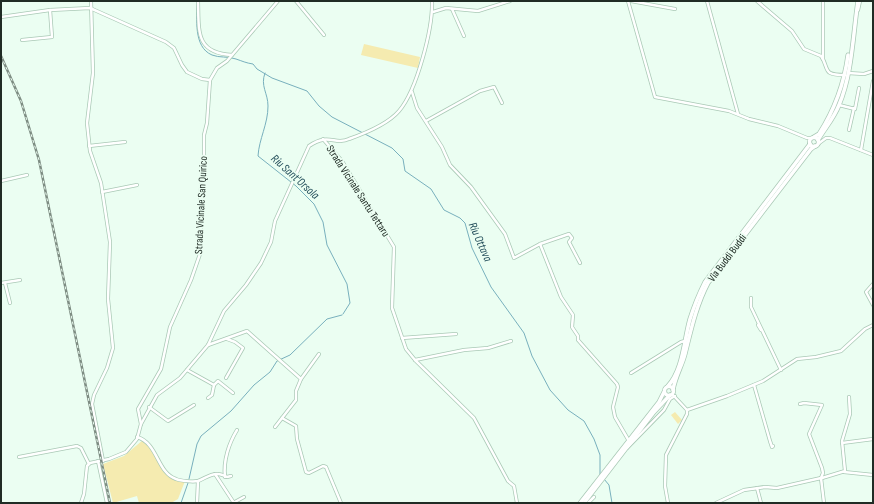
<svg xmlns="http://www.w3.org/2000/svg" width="874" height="504" font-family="'Sofia Sans Condensed',sans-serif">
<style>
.green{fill:#f5ebb0}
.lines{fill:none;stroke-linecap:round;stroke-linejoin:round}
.stream{stroke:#78b0bd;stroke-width:1}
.minor-casing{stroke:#aac9b6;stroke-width:4}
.secondary-casing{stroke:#aac9b6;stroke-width:5}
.minor{stroke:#fff;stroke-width:2.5}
.secondary{stroke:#fff;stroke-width:3.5}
.rail-casing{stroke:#7d8c82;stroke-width:2.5}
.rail{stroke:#ebfef2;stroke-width:1;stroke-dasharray:3;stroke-linecap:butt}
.labels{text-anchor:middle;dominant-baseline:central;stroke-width:3.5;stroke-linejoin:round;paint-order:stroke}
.street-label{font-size:11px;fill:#202c25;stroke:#ebfef2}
.water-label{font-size:12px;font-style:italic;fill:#244f5b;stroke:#ebfef2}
</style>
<rect width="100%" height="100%" fill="#ebfef2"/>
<g class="green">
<path d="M 364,44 L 420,57 L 418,68 L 361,55 Z"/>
<path d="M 675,412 L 682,420 L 678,424 L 671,415 Z"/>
<path d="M 143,440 L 159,459 L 167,475 L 185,481 L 178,499 L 171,503 L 139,503 L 137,496 L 113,503 L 103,464 L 124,456 Z"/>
</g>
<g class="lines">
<g class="stream">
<path d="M 197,1 C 197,18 193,47 212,55 C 219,58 228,56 236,59 C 242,61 246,63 253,64 L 257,69 L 272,78 L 307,91 L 319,106 L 332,117 L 392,148 L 403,159 L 405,171 L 431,189 L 444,210 L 460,218 L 465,223 L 472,248 L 491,287 L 524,333 L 532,356 L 550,390 L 568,410 L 584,421 L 594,439 L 600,455 L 600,475"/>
<path d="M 265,73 C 260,86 268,93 268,106 C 268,124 259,139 258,156 L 296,186 L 314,204 L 323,222 L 327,245 L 347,284 L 350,303 L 343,314"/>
<path d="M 189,479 L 197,444 L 201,436 L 231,411 L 254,385 L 270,372 L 277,361 L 290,355 L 327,319 L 342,315"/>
<path d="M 604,479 L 609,485 L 612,503"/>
<path d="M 181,503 L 188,483"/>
</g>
<defs>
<g id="minor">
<path d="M 91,1 L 93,73 L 87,123 L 90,151 L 101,183 L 110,242 L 108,299 L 113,348 L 107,368 L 94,395 L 92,404 L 103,461"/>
<path d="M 198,1 C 199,31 195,53 232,55"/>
<path d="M 296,1 L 324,35"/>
<path d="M 628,1 L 655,97 L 729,111 L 749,119 L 778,126 L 807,138 L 812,138"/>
<path d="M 631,1 L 675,9"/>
<path d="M 707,1 L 738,114"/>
<path d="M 757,1 L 792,31 L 804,49 L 821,56 C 830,69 821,75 845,75"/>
<path d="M 823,1 L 823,59"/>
<path d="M 452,9 L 464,36"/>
<path d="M 858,10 L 860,1"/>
<path d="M 433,12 L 446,8 L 478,11 L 510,1"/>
<path d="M 1,17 L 50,10 L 90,8 L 166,42 L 174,48 L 182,65 L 187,72 L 202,79 L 210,80"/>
<path d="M 22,40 L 52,37 L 50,10"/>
<path d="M 848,73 L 864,74 L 873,71"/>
<path d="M 412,92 L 417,108 L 442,147 L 450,165 L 471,187 L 505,234 L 514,258 L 540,244 L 569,234 L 572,238 L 569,242 L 580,263"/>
<path d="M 839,105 L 855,109 L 859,88"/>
<path d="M 426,121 L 480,91 L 494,87 L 502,103"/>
<path d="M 849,130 L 854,108"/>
<path d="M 323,139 L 342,161 L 394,247 L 392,308 L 406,349 L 415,360 L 474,418 L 508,481 L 514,486 L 517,503"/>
<path d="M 818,144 L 826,138 L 830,138 L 873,155"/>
<path d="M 89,146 L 125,142"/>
<path d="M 861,150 L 873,81"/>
<path d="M 1,181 L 27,175"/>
<path d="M 102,192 L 137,185"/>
<path d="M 540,244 L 561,297 L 573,315 L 572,327 L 578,336 L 578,340 L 617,384 L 618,387 L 613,407 L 615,417 L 629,441"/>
<path d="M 1,283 L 20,280"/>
<path d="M 5,283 L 10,303"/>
<path d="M 873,284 L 866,292 L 873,305"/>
<path d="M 751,298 L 751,307 L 781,370"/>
<path d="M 758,325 L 761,330"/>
<path d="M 402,338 L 456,334"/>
<path d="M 208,345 L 247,331 L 301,379 L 296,391 L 296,400 L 275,427"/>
<path d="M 415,360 L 464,350 L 488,348 L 511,341"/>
<path d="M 187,370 L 214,385 L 218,381 L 233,393"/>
<path d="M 631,373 L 681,342 L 685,341"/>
<path d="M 226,378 L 243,348 L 235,342 L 227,339"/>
<path d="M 301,379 L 319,354"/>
<path d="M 754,385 L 770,441 L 772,447 L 773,446"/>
<path d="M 208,398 L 212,395 L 214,385"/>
<path d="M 800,404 L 804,403 L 822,405 L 809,434 L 822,468 L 823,473 L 821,478"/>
<path d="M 149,407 L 168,421 L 194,405"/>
<path d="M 687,410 L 727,396 L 763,381 L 797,359 L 816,357 L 841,351 L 865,329 L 873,325"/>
<path d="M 282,418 L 296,426 L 297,439 L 306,472 L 309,473 L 323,466 L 326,467 L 341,503"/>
<path d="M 141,424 L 138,409 L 161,369 L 170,327 L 191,280 L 201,251 L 200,195 L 204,165 L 204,135 L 207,123 L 210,80 L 217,68 L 227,61 L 278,1"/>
<path d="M 137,437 C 158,443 157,473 176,479 C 181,481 193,482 198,481 C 204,479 211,473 218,474 C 221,474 225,476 227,477 L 231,476"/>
<path d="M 842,443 L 873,439"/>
<path d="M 627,448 L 664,410 L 670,399 L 675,396"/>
<path d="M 19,457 L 77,446 L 81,448 L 89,464"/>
<path d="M 98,461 L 107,503"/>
<path d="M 844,472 L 873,475"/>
<path d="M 215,474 L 234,503"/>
<path d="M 225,477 C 223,461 229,443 237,430"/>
<path d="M 822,478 L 845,471 L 842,441 L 850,414 L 849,397"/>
<path d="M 757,488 L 761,503"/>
<path d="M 81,503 L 84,494 L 87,466 L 90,463 L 109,459 L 126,452 L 137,439 L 141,424 L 157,395 L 180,378 L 208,345 L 224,311 L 246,285 L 261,263 L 271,242 L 275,221 L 309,146 C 329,132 335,146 349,139 C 366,133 388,124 399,111 C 417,90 433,28 432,1"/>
<path d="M 197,503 L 198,481"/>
<path d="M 233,503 L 244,497"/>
<path d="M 588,503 L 594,497"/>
<path d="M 668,503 L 665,486 L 666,455 L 687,414 L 687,410 L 672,394"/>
<path d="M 716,503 L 744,490 L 765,487 L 777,488 L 821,478 L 824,503"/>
</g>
<g id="secondary">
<path d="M 814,137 L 819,134 C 835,109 844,85 848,55"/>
<circle cx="814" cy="142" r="4.5"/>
<path d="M 818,140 C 825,128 834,118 839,105 C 852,75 853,34 858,1"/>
<path d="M 668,386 C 683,370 684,340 690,319 C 694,306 699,294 705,282 L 810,144"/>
<circle cx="669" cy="391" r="4.5"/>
<path d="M 673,390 C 675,377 682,366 685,354 C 691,330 696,306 708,283 L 811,149 L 815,146"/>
<path d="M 580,503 L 659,402 L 664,392"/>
<path d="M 584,503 L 654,412 L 670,395"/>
</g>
</defs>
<use href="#minor" class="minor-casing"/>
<use href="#secondary" class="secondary-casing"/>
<use href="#minor" class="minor"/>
<use href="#secondary" class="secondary"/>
<defs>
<path id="rail" d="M 1,56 L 21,101 L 39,160 L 110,503"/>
</defs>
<use href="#rail" class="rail-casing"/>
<use href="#rail" class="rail"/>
</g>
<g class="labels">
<g class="street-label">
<text transform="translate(358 191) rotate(57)">Strada Vicinale Santu Tettaru</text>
<text transform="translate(201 205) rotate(-87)">Strada Vicinale San Quirico</text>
<text transform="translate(727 258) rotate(-53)">Via Buddi Buddi</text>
</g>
<g class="water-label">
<text transform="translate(295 177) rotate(42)">Riu Sant'Orsola</text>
<text transform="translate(480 242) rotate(66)">Riu Ottava</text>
</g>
</g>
<rect width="874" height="504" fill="none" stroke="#202c25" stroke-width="4"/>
</svg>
